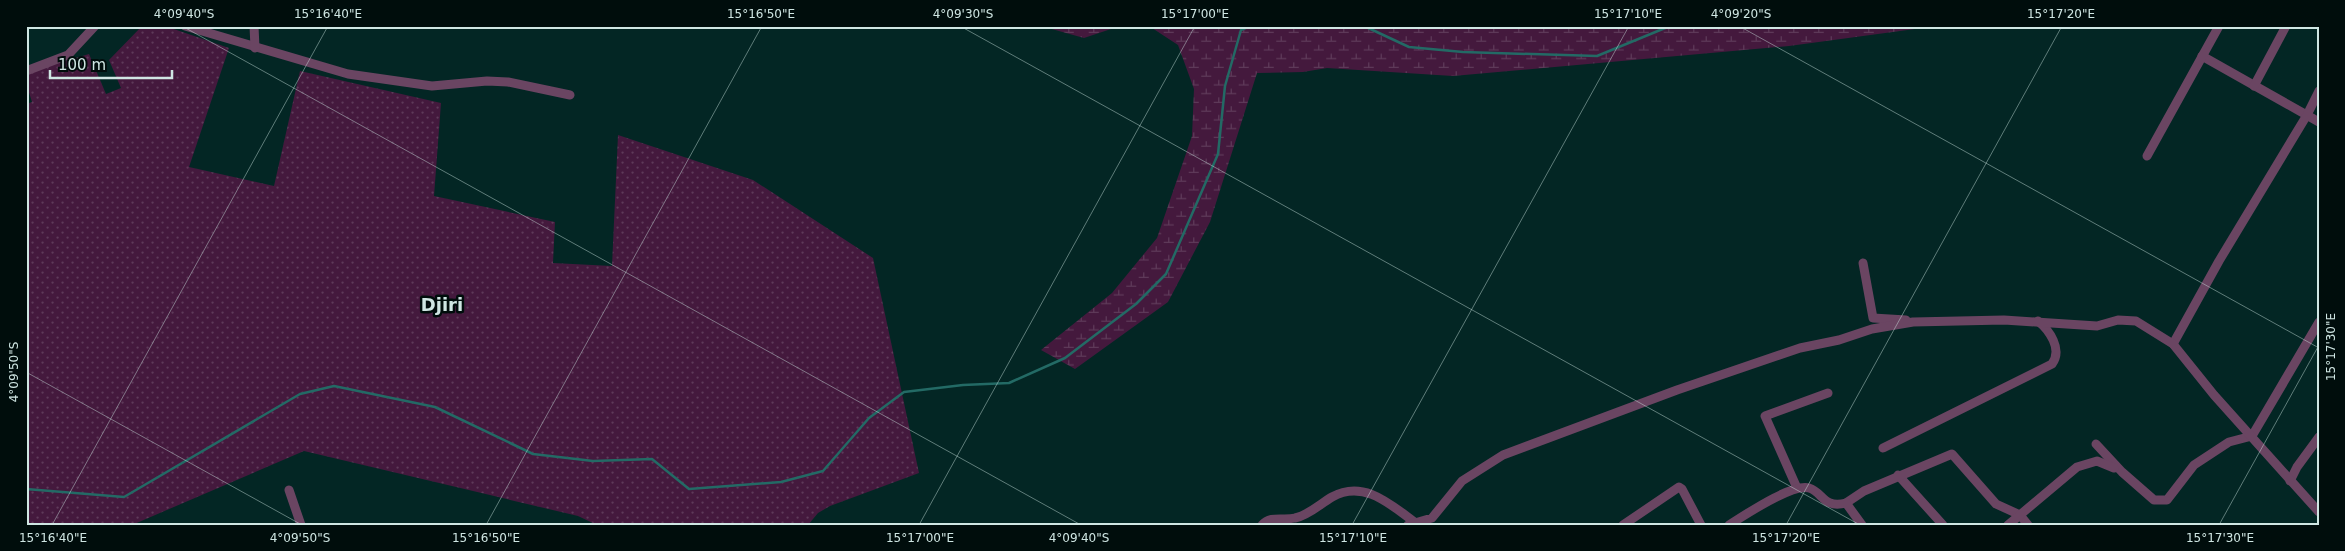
<svg xmlns="http://www.w3.org/2000/svg" width="2345" height="551" font-family="'DejaVu Sans',sans-serif">
<style>
.green{fill:url(#green-dots)}
.wetland{fill:url(#wetland-marsh)}
.lines{fill:none;stroke-linecap:round;stroke-linejoin:round}
.stream{stroke:#236a65;stroke-width:2.5}
.street{stroke:#6a4562;stroke-width:9}
.ticks{fill:none;stroke:#cfe6e3;stroke-width:1;stroke-opacity:0.45}
.labels{text-anchor:middle;dominant-baseline:central;stroke-width:5;stroke-linejoin:round;paint-order:stroke}
.district-label{font-size:18px;font-weight:bold;fill:#cfe6e3;stroke:#000d0c}
.neatline{fill:none;stroke:#cfe6e3;stroke-width:2}
.ticks-label{font-size:12px;text-anchor:middle;fill:#cfe6e3}
</style>
<defs>
<pattern id="green-dots" width="8" height="8" patternUnits="userSpaceOnUse" patternTransform="scale(1.25)"><rect width="8" height="8" fill="#44193d"/><path d="M2 2h.1M6 6h.1" fill="none" stroke="#5e3a59" stroke-width="1.8" stroke-linecap="round"/></pattern>
<pattern id="wetland-marsh" width="20" height="14" patternUnits="userSpaceOnUse" patternTransform="scale(1.25)"><rect width="20" height="14" fill="#44193d"/><path d="M1 5h8M5 5V1M11 12h8M15 12V8" fill="none" stroke="#5e3a59"/></pattern>
</defs>
<rect width="100%" height="100%" fill="#032624"/>
<path class="green" d="M 142,26 L 165,26 L 229,48 L 189,167 L 274,186 L 300,71 L 441,103 L 434,196 L 555,222 L 553,263 L 612,266 L 618,135 L 753,180 L 873,258 L 919,473 L 830,506 L 818,513 L 808,525 L 597,525 L 578,516 L 304,451 L 132,525 L 26,525 L 26,104 L 32,102 L 26,83 L 26,73 L 89,54 L 106,94 L 121,88 L 109,60 Z"/>
<g class="wetland">
<path d="M 1041,26 L 1120,26 L 1084,38 Z"/>
<path d="M 1149,26 L 1937,26 L 1789,46 L 1453,76 L 1327,68 L 1303,72 L 1257,73 L 1210,222 L 1168,302 L 1075,369 L 1041,350 L 1112,293 L 1157,238 L 1192,136 L 1194,89 L 1178,45 Z"/>
</g>
<g class="lines">
<g class="stream">
<path d="M 1364,26 L 1409,47 L 1463,52 L 1597,56 L 1670,26"/>
<path d="M 26,489 L 124,497 L 300,394 L 334,386 L 435,407 L 533,454 L 593,461 L 652,459 L 689,489 L 781,482 L 823,471 L 869,418 L 904,392 L 963,385 L 1009,383 L 1065,358 L 1136,304 L 1166,274 L 1218,154 L 1225,86 L 1241,30 L 1250,26"/>
</g>
<g class="street">
<path d="M 185,26 L 348,74 L 432,86 L 487,81 L 508,82 L 570,95"/>
<path d="M 254,26 L 255,48"/>
<path d="M 2202,56 L 2319,122"/>
<path d="M 26,71 L 68,55 L 95,26"/>
<path d="M 2254,86 L 2286,26"/>
<path d="M 2147,156 L 2219,26"/>
<path d="M 1863,263 L 1873,318 L 1906,320"/>
<path d="M 2173,344 L 2219,261 L 2307,115 L 2319,91"/>
<path d="M 2096,444 L 2122,472 L 2154,500 L 2167,500 L 2194,465 L 2229,442 L 2252,436 L 2319,322"/>
<path d="M 1883,448 L 2052,364 C 2063,349 2049,330 2038,321"/>
<path d="M 1898,475 L 1943,525"/>
<path d="M 2290,481 L 2297,467 L 2319,437"/>
<path d="M 1797,488 L 1765,416 L 1828,393"/>
<path d="M 289,490 L 301,525"/>
<path d="M 1846,503 L 1864,491 L 1952,454 L 1996,504 L 2020,515 L 2028,525"/>
<path d="M 1262,525 C 1271,515 1283,521 1295,518 C 1309,515 1320,504 1332,497 C 1364,479 1391,505 1416,523"/>
<path d="M 1408,525 L 1432,518 L 1462,481 L 1503,455 L 1677,390 L 1800,348 L 1839,340 L 1872,329 L 1913,322 L 2004,320 L 2097,326 L 2118,320 L 2136,321 L 2173,344 L 2214,395 L 2319,512"/>
<path d="M 1623,525 L 1679,487 L 1682,489 L 1701,525"/>
<path d="M 1729,525 C 1745,515 1792,483 1809,488 C 1823,492 1823,509 1846,503 L 1862,525"/>
<path d="M 2008,525 L 2077,467 L 2097,461 L 2114,468"/>
</g>
</g>
<path class="ticks" d="M 182,26 L 1081,525M 960,26 L 1860,525M 1739,26 L 2319,348M 26,372 L 302,525M 52,525 L 328,26M 486,525 L 762,26M 919,525 L 1195,26M 1352,525 L 1629,26M 1786,525 L 2062,26M 2219,525 L 2319,345"/>
<g class="labels">
<g class="district-label">
<text x="442" y="304">Djiri</text>
</g>
</g>
<rect width="2345" height="551" fill="none" stroke="#000d0c" stroke-width="55"/>
<path d="M50 70v8h122v-8" fill="none" stroke="#cfe6e3" stroke-width="2.5"/>
<text x="58" y="70" font-size="15" fill="#cfe6e3" stroke="#000d0c" stroke-width="4" paint-order="stroke">100 m</text>
<rect x="28" y="28" width="2290" height="496" class="neatline"/>
<g class="ticks-label">
<text x="184" y="18">4°09'40"S</text>
<text x="328" y="18">15°16'40"E</text>
<text x="761" y="18">15°16'50"E</text>
<text x="963" y="18">4°09'30"S</text>
<text x="1195" y="18">15°17'00"E</text>
<text x="1628" y="18">15°17'10"E</text>
<text x="1741" y="18">4°09'20"S</text>
<text x="2061" y="18">15°17'20"E</text>
<text transform="translate(2331 347) rotate(-90)" y="4">15°17'30"E</text>
<text transform="translate(14 372) rotate(-90)" y="4">4°09'50"S</text>
<text x="53" y="542">15°16'40"E</text>
<text x="300" y="542">4°09'50"S</text>
<text x="486" y="542">15°16'50"E</text>
<text x="920" y="542">15°17'00"E</text>
<text x="1079" y="542">4°09'40"S</text>
<text x="1353" y="542">15°17'10"E</text>
<text x="1786" y="542">15°17'20"E</text>
<text x="2220" y="542">15°17'30"E</text>
</g>
</svg>
